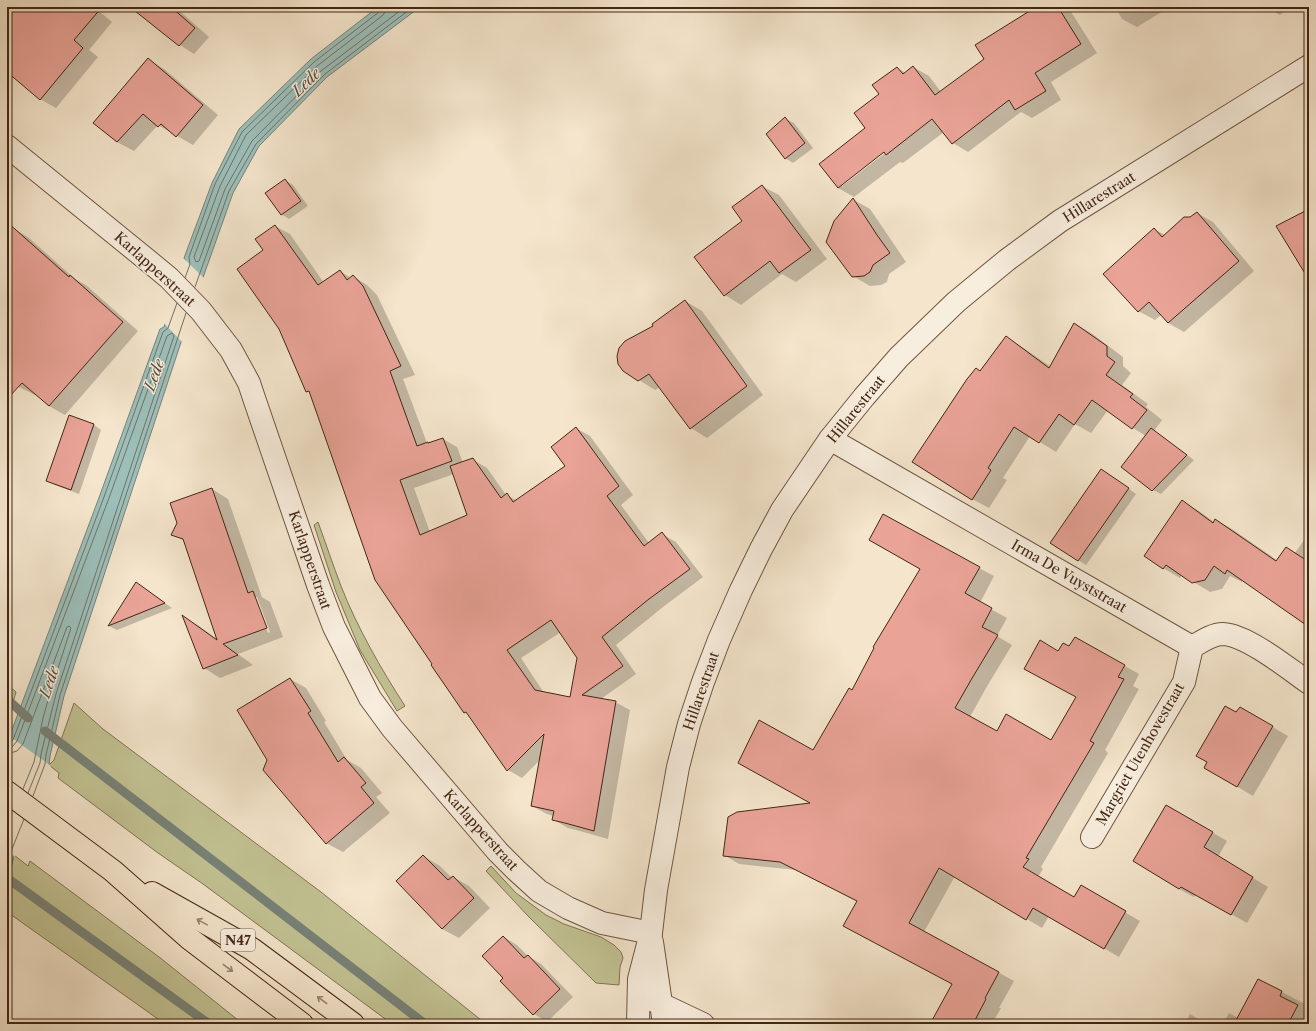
<svg xmlns="http://www.w3.org/2000/svg" width="1316" height="1031" font-family="'Libre Caslon Text',serif">
<style>
.green{fill:#c2c293;stroke:#827454}
.water{fill:#9cbfba;stroke:#788278}
.pier{fill:#f4e5cc}
.shadow{fill:#0003;fill-rule:evenodd}
.lines{fill:none;stroke-linecap:round;stroke-linejoin:round}
.shore{stroke:#707367;stroke-width:1}
.stream{stroke:#788278;stroke-width:9}
.building{fill:#e9a397;stroke:#432714;fill-rule:evenodd}
.minor-casing{stroke:#6f5642;stroke-width:24}
.tertiary-casing{stroke:#6f5642;stroke-width:24}
.primary-casing{stroke:#432714;stroke-width:24}
.minor{stroke:#f8eede;stroke-width:22}
.tertiary{stroke:#f8eede;stroke-width:22}
.primary{stroke:#f4e5cc;stroke-width:22}
.oneway{stroke:#9c8670}
.labels{text-anchor:middle;dominant-baseline:central;stroke-width:3;stroke-linejoin:round;paint-order:stroke}
.shield{fill:#f8eede;stroke:#796351;stroke-width:1}
.shield-label{font-size:13px;font-weight:bold;fill:#432714}
.street-label{font-size:14px;fill:#432714;stroke:#f8eede}
.water-label{font-size:15px;font-style:italic;fill:#594d3e;stroke:#f8eede}
</style>
<rect width="100%" height="100%" fill="#f4e5cc"/>
<filter id="stains"><feTurbulence type="fractalNoise" baseFrequency=".005" numOctaves="4"/><feColorMatrix values="0 0 0 0 .2 0 0 0 0 .09 0 0 0 0 .02 0 0 0 .5 -.17"/></filter>
<radialGradient id="worn" r=".72"><stop offset=".6" stop-color="#630" stop-opacity="0"/><stop offset="1" stop-color="#630" stop-opacity=".3"/></radialGradient>
<g class="green">
<path d="M 318,522 C 326,544 333,565 341,586 C 357,627 381,669 405,706 L 397,711 L 360,650 L 336,592 L 314,525 Z"/>
<path d="M 7,684 L 16,692 L 11,709 L 7,732 Z"/>
<path d="M 74,703 L 103,729 L 321,892 L 486,1024 L 392,1024 L 203,884 L 158,853 L 58,778 L 59,773 L 49,765 L 54,760 Z"/>
<path d="M 14,855 L 28,866 L 30,861 L 159,957 L 243,1024 L 165,1024 L 10,914 C 2,895 10,874 14,855 Z"/>
<path d="M 491,866 L 516,893 L 546,915 L 564,924 L 601,937 L 614,945 L 621,952 L 623,958 L 620,967 L 619,985 L 596,983 L 528,916 L 486,871 Z"/>
</g>
<path class="water" d="M 378,7 L 420,7 L 327,77 L 259,146 L 233,193 L 194,303 L 64,696 L 50,756 L 49,765 L 14,855 L 12,864 L 7,874 L 7,743 L 100,495 L 160,329 L 164,327 L 186,263 L 184,258 L 212,183 L 239,129 L 311,59 Z"/>
<g class="pier">
<path d="M 182,257 L 204,278 L 183,343 L 164,323 L 184,263 Z"/>
<path d="M 8,735 L 51,766 L 15,857 L 7,850 L 7,738 Z"/>
</g>
<g class="shadow">
<path d="M 7,7 L 94,7 L 112,22 L 89,50 L 98,57 L 56,108 L 40,99 L 7,71 Z"/>
<path d="M 132,7 L 175,7 L 209,37 L 194,54 L 180,45 Z"/>
<path d="M 1038,7 L 1068,7 L 1097,53 L 1051,82 L 1061,100 L 1032,118 L 1021,112 L 968,152 L 953,143 L 944,132 L 903,163 L 900,162 L 854,197 L 838,188 L 867,128 L 880,94 L 897,68 L 906,73 L 913,67 L 929,76 L 941,92 L 985,59 ZM 888,149 L 889,150 L 842,186 L 842,183 Z"/>
<path d="M 1115,7 L 1170,7 L 1137,27 L 1122,19 Z"/>
<path d="M 1266,7 L 1289,7 L 1280,15 Z"/>
<path d="M 148,59 L 164,69 L 218,115 L 193,145 L 158,125 L 134,151 L 117,142 L 94,123 Z"/>
<path d="M 786,119 L 794,123 L 813,148 L 793,163 L 785,158 Z"/>
<path d="M 285,180 L 293,185 L 308,206 L 289,219 L 281,214 Z"/>
<path d="M 762,186 L 779,195 L 827,259 L 796,282 L 782,274 L 741,305 L 725,295 L 743,221 Z"/>
<path d="M 854,200 L 870,209 L 906,262 L 889,274 L 887,282 L 881,285 L 870,286 L 853,276 Z"/>
<path d="M 1197,213 L 1213,222 L 1254,271 L 1184,332 L 1168,323 L 1161,315 L 1155,320 L 1138,311 L 1154,229 L 1165,235 Z"/>
<path d="M 275,226 L 290,234 L 324,283 L 340,271 L 351,278 L 353,276 L 367,285 L 377,295 L 415,375 L 403,379 L 427,443 L 429,444 L 443,439 L 457,447 L 463,463 L 472,459 L 487,468 L 506,495 L 518,501 L 566,467 L 576,428 L 590,436 L 633,495 L 621,505 L 649,543 L 662,534 L 676,542 L 703,577 L 663,607 L 616,645 L 636,674 L 601,699 L 615,702 L 630,710 L 608,839 L 580,831 L 568,828 L 554,820 L 554,816 L 547,814 L 532,806 L 540,760 L 522,778 L 508,770 L 469,714 L 465,712 L 433,665 L 311,393 L 307,391 L 280,329 L 265,251 ZM 454,474 L 468,516 L 430,532 L 414,488 ZM 561,632 L 578,658 L 571,698 L 544,693 L 521,658 Z"/>
<path d="M 13,228 L 29,238 L 75,279 L 86,285 L 138,331 L 65,415 L 49,406 L 36,394 L 35,395 L 7,381 L 7,235 Z"/>
<path d="M 685,301 L 702,311 L 763,395 L 707,438 L 691,428 L 660,387 L 655,390 L 623,370 L 654,326 Z"/>
<path d="M 1075,324 L 1091,333 L 1123,357 L 1123,366 L 1131,373 L 1122,385 L 1148,404 L 1146,407 L 1162,420 L 1154,431 L 1194,460 L 1161,494 L 1153,490 L 1146,436 L 1133,428 L 1108,410 L 1091,433 L 1075,424 L 1056,452 L 1030,436 L 1003,478 L 1007,480 L 989,508 L 972,499 L 980,372 L 1006,337 L 1022,347 L 1051,367 Z"/>
<path d="M 94,425 L 101,430 L 79,494 L 55,485 L 47,481 Z"/>
<path d="M 1110,475 L 1136,494 L 1086,565 L 1078,560 Z"/>
<path d="M 212,489 L 228,499 L 262,597 L 270,602 L 283,637 L 238,654 L 253,665 L 220,678 L 204,668 L 184,617 L 199,626 L 218,640 L 184,541 L 173,534 L 178,523 ZM 254,597 L 257,597 L 270,632 L 268,633 Z"/>
<path d="M 1183,502 L 1199,511 L 1214,522 L 1216,520 L 1232,529 L 1278,561 L 1287,548 L 1295,553 L 1309,533 L 1309,626 L 1243,580 L 1242,582 L 1230,576 L 1222,589 L 1210,592 L 1182,575 L 1180,578 L 1163,568 Z"/>
<path d="M 979,568 L 994,576 L 980,603 L 1007,618 L 997,636 L 1012,645 L 986,688 L 970,717 L 997,732 L 1051,741 L 1078,697 L 1059,652 L 1070,648 L 1075,638 L 1139,674 L 1133,686 L 1139,689 L 1105,750 L 1108,753 L 1041,867 L 1043,869 L 1038,877 L 1074,899 L 1081,887 L 1140,921 L 1119,957 L 1049,916 L 1042,928 L 955,876 L 924,932 L 1014,981 L 999,1008 L 1001,1008 L 992,1024 L 931,1024 L 953,984 L 858,902 L 796,870 L 739,864 L 724,855 L 812,804 L 813,752 L 853,691 Z"/>
<path d="M 136,583 L 172,608 L 117,630 L 109,626 Z"/>
<path d="M 290,679 L 306,688 L 326,721 L 324,722 L 347,760 L 361,768 L 382,793 L 376,797 L 390,813 L 343,852 L 326,843 Z"/>
<path d="M 1240,708 L 1288,736 L 1253,796 L 1205,768 Z"/>
<path d="M 1167,806 L 1227,841 L 1218,857 L 1268,887 L 1247,923 L 1196,894 L 1194,897 L 1179,889 Z"/>
<path d="M 423,856 L 440,866 L 452,878 L 453,877 L 469,886 L 490,908 L 459,938 L 442,929 Z"/>
<path d="M 504,937 L 517,945 L 528,956 L 541,964 L 573,997 L 547,1022 L 534,1014 L 505,978 Z"/>
<path d="M 1258,980 L 1309,1006 L 1309,1024 L 1223,1024 L 1229,1013 L 1238,1018 Z"/>
<path d="M 1190,1014 L 1205,1023 L 1207,1024 L 1185,1024 Z"/>
</g>
<g class="lines">
<g class="shore">
<path d="M 385,7 L 385,12 L 382,16 L 317,66 L 246,135 L 220,186 L 194,257 L 196,262 L 199,261 L 225,189 L 252,141 L 321,71 L 405,7"/>
<path d="M 185,278 L 190,264 L 189,257 L 215,184 L 242,132 L 314,62 L 379,12 L 380,7"/>
<path d="M 195,287 L 229,191 L 256,144 L 325,74 L 413,7"/>
<path d="M 7,743 L 10,742 L 13,740 L 104,497 L 163,332 L 168,328 L 177,303"/>
<path d="M 7,748 L 13,746 L 17,741 L 109,498 L 167,336 L 172,333 L 174,336 L 56,694 L 41,754 L 40,763 L 28,793"/>
<path d="M 7,754 L 17,751 L 23,744 L 67,627 L 69,626 L 71,628 L 50,693 L 43,718 L 34,762 L 23,789"/>
<path d="M 33,796 L 45,764 L 46,755 L 60,695 L 186,313"/>
<path d="M 7,865 L 10,854 L 24,819"/>
</g>
<g class="stream">
<path d="M 7,699 L 28,718"/>
<path d="M 45,731 L 425,1024"/>
<path d="M 7,878 L 209,1024"/>
</g>
</g>
<g class="building">
<path d="M 7,7 L 102,7 L 74,40 L 83,48 L 40,100 L 7,72 Z"/>
<path d="M 130,7 L 171,7 L 195,28 L 179,46 Z"/>
<path d="M 1036,7 L 1058,7 L 1081,44 L 1035,73 L 1046,91 L 1015,110 L 1009,100 L 952,144 L 932,119 L 886,155 L 884,152 L 838,188 L 819,164 L 865,128 L 854,113 L 879,94 L 872,85 L 897,67 L 903,74 L 913,66 L 935,95 L 984,59 L 975,45 Z"/>
<path d="M 148,58 L 203,105 L 176,137 L 161,124 L 158,127 L 143,114 L 117,142 L 93,123 Z"/>
<path d="M 785,117 L 805,143 L 785,159 L 766,134 Z"/>
<path d="M 285,179 L 301,201 L 281,215 L 265,193 Z"/>
<path d="M 762,185 L 811,250 L 779,273 L 770,261 L 724,296 L 694,257 L 742,221 L 732,207 Z"/>
<path d="M 853,198 L 877,235 L 890,253 L 873,265 L 870,272 L 864,276 L 852,277 L 826,242 L 834,221 Z"/>
<path d="M 1309,209 L 1309,280 L 1276,226 Z"/>
<path d="M 1197,212 L 1239,261 L 1168,323 L 1149,302 L 1138,312 L 1103,274 L 1154,228 L 1162,237 L 1184,217 L 1190,217 Z"/>
<path d="M 7,222 L 69,277 L 70,275 L 123,322 L 49,406 L 22,383 L 7,399 Z"/>
<path d="M 275,225 L 318,285 L 340,270 L 347,280 L 353,275 L 363,286 L 401,366 L 390,371 L 417,446 L 428,442 L 428,443 L 443,438 L 452,461 L 400,480 L 420,535 L 467,515 L 450,466 L 473,458 L 501,498 L 507,493 L 513,502 L 565,466 L 551,447 L 576,427 L 619,486 L 607,496 L 644,546 L 662,532 L 690,569 L 649,599 L 602,637 L 623,666 L 582,695 L 616,701 L 594,831 L 565,823 L 552,820 L 554,811 L 531,806 L 544,734 L 507,771 L 466,712 L 464,713 L 431,665 L 432,664 L 375,580 L 309,391 L 306,392 L 279,329 L 237,269 L 263,250 L 255,239 ZM 551,620 L 577,658 L 570,697 L 535,690 L 507,650 Z"/>
<path d="M 685,300 L 747,386 L 690,429 L 649,374 L 638,381 L 623,371 L 618,364 L 617,356 L 619,348 L 625,341 L 653,326 L 652,324 Z"/>
<path d="M 1074,323 L 1107,346 L 1107,356 L 1115,362 L 1106,375 L 1133,394 L 1130,397 L 1147,410 L 1132,429 L 1092,400 L 1074,425 L 1059,414 L 1039,443 L 1014,427 L 988,468 L 991,470 L 972,500 L 912,462 L 967,379 L 976,368 L 980,371 L 1006,336 L 1049,368 Z"/>
<path d="M 69,415 L 94,424 L 71,490 L 46,481 Z"/>
<path d="M 1151,428 L 1187,455 L 1152,491 L 1121,467 Z"/>
<path d="M 1101,469 L 1129,488 L 1078,561 L 1050,543 Z"/>
<path d="M 212,488 L 248,593 L 253,591 L 267,628 L 223,644 L 238,655 L 203,669 L 182,615 L 217,640 L 183,539 L 171,535 L 177,523 L 170,503 Z"/>
<path d="M 1182,500 L 1213,523 L 1215,519 L 1276,561 L 1286,547 L 1309,562 L 1309,627 L 1227,570 L 1225,574 L 1214,566 L 1205,580 L 1192,583 L 1166,565 L 1163,569 L 1144,556 Z"/>
<path d="M 883,514 L 980,567 L 965,593 L 992,608 L 982,627 L 998,635 L 971,680 L 955,708 L 997,731 L 1006,714 L 1051,740 L 1076,697 L 1024,669 L 1040,640 L 1058,651 L 1063,643 L 1069,646 L 1075,637 L 1125,665 L 1118,677 L 1124,679 L 1090,741 L 1094,743 L 1026,858 L 1029,859 L 1023,867 L 1074,897 L 1081,885 L 1126,911 L 1104,949 L 1033,908 L 1026,920 L 939,868 L 909,923 L 999,972 L 985,998 L 986,999 L 973,1024 L 930,1024 L 952,984 L 843,926 L 857,901 L 780,862 L 723,856 L 728,817 L 737,812 L 810,803 L 738,763 L 759,720 L 813,750 L 849,688 L 852,690 L 874,648 L 873,647 L 920,569 L 869,540 Z"/>
<path d="M 136,582 L 165,603 L 108,626 Z"/>
<path d="M 290,678 L 311,711 L 308,713 L 338,762 L 344,757 L 366,783 L 361,787 L 374,803 L 326,844 L 263,770 L 267,760 L 237,710 Z"/>
<path d="M 1225,706 L 1236,712 L 1240,707 L 1273,726 L 1237,787 L 1204,768 L 1207,762 L 1196,756 Z"/>
<path d="M 1166,805 L 1213,832 L 1204,847 L 1253,877 L 1231,915 L 1181,887 L 1179,889 L 1133,861 Z"/>
<path d="M 423,855 L 448,880 L 453,876 L 474,898 L 442,929 L 396,881 Z"/>
<path d="M 503,936 L 524,958 L 528,955 L 560,989 L 533,1015 L 500,981 L 503,978 L 482,956 Z"/>
<path d="M 1258,979 L 1282,991 L 1280,996 L 1298,1005 L 1288,1024 L 1234,1024 Z"/>
</g>
<g class="lines">
<defs>
<g id="minor">
<path d="M 7,146 L 146,259 L 169,278 L 201,311 L 231,350 L 249,383 L 255,401 L 318,585 L 334,627 L 370,698 L 392,728 L 498,852 L 516,870 L 539,891 L 568,908 L 602,923 L 651,933"/>
<path d="M 830,439 L 1192,647 C 1201,642 1212,634 1223,634 C 1247,635 1289,669 1309,683"/>
<path d="M 1092,837 L 1184,682 L 1192,647"/>
<path d="M 646,997 L 703,1024"/>
</g>
<g id="tertiary">
<path d="M 652,942 L 664,1024"/>
<path d="M 638,1024 L 639,979 L 651,933 L 656,890 L 678,767 L 689,724 L 703,682 L 719,640 L 741,590 L 761,549 L 782,510 L 830,439 L 864,397 L 899,357 L 956,302 L 1007,260 L 1060,221 L 1309,66"/>
</g>
<g id="primary">
<path d="M 7,792 L 113,871 L 190,939 L 302,1024"/>
<path d="M 152,893 L 252,949 L 353,1024"/>
</g>
</defs>
<use href="#minor" class="minor-casing"/>
<use href="#tertiary" class="tertiary-casing"/>
<use href="#primary" class="primary-casing"/>
<use href="#minor" class="minor"/>
<use href="#tertiary" class="tertiary"/>
<use href="#primary" class="primary"/>
</g>
<defs><path id="oneway-shaft" d="M-6 0H5M1.5-3L5.5 0L1.5 3" fill="none" stroke-width="1.6" stroke-linecap="round" stroke-linejoin="round"/></defs>
<g class="oneway">
<use href="#oneway-shaft" transform="translate(202 922) rotate(-151)"/>
<use href="#oneway-shaft" transform="translate(228 968) rotate(37)"/>
<use href="#oneway-shaft" transform="translate(322 1000) rotate(-143)"/>
</g>
<g class="labels">
<rect class="shield" x="221" y="929" width="34" height="22" rx="3"/>
<g class="shield-label">
<text x="238" y="940">N47</text>
</g>
<g class="street-label">
<text transform="translate(1099 197) rotate(-32)">Hillarestraat</text>
<text transform="translate(155 269) rotate(42)">Karlapperstraat</text>
<text transform="translate(856 409) rotate(-51)">Hillarestraat</text>
<text transform="translate(310 560) rotate(71)">Karlapperstraat</text>
<text transform="translate(1069 576) rotate(30)">Irma De Vuyststraat</text>
<text transform="translate(701 691) rotate(-71)">Hillarestraat</text>
<text transform="translate(1140 754) rotate(-60)">Margriet Utenhovestraat</text>
<text transform="translate(481 830) rotate(48)">Karlapperstraat</text>
</g>
<g class="water-label">
<text transform="translate(306 82) rotate(-44)">Lede</text>
<text transform="translate(154 375) rotate(-70)">Lede</text>
<text transform="translate(49 682) rotate(-71)">Lede</text>
</g>
</g>
<rect width="1316" height="1031" fill="none" stroke="#f4e5cc" stroke-width="24"/>
<rect x="8" y="8" width="1300" height="1015" fill="none" stroke="#432714" stroke-width="2"/>
<rect x="12" y="12" width="1292" height="1007" fill="none" stroke="#432714"/>
<rect width="100%" height="100%" filter="url(#stains)"/>
<rect width="100%" height="100%" fill="url(#worn)"/>
</svg>
